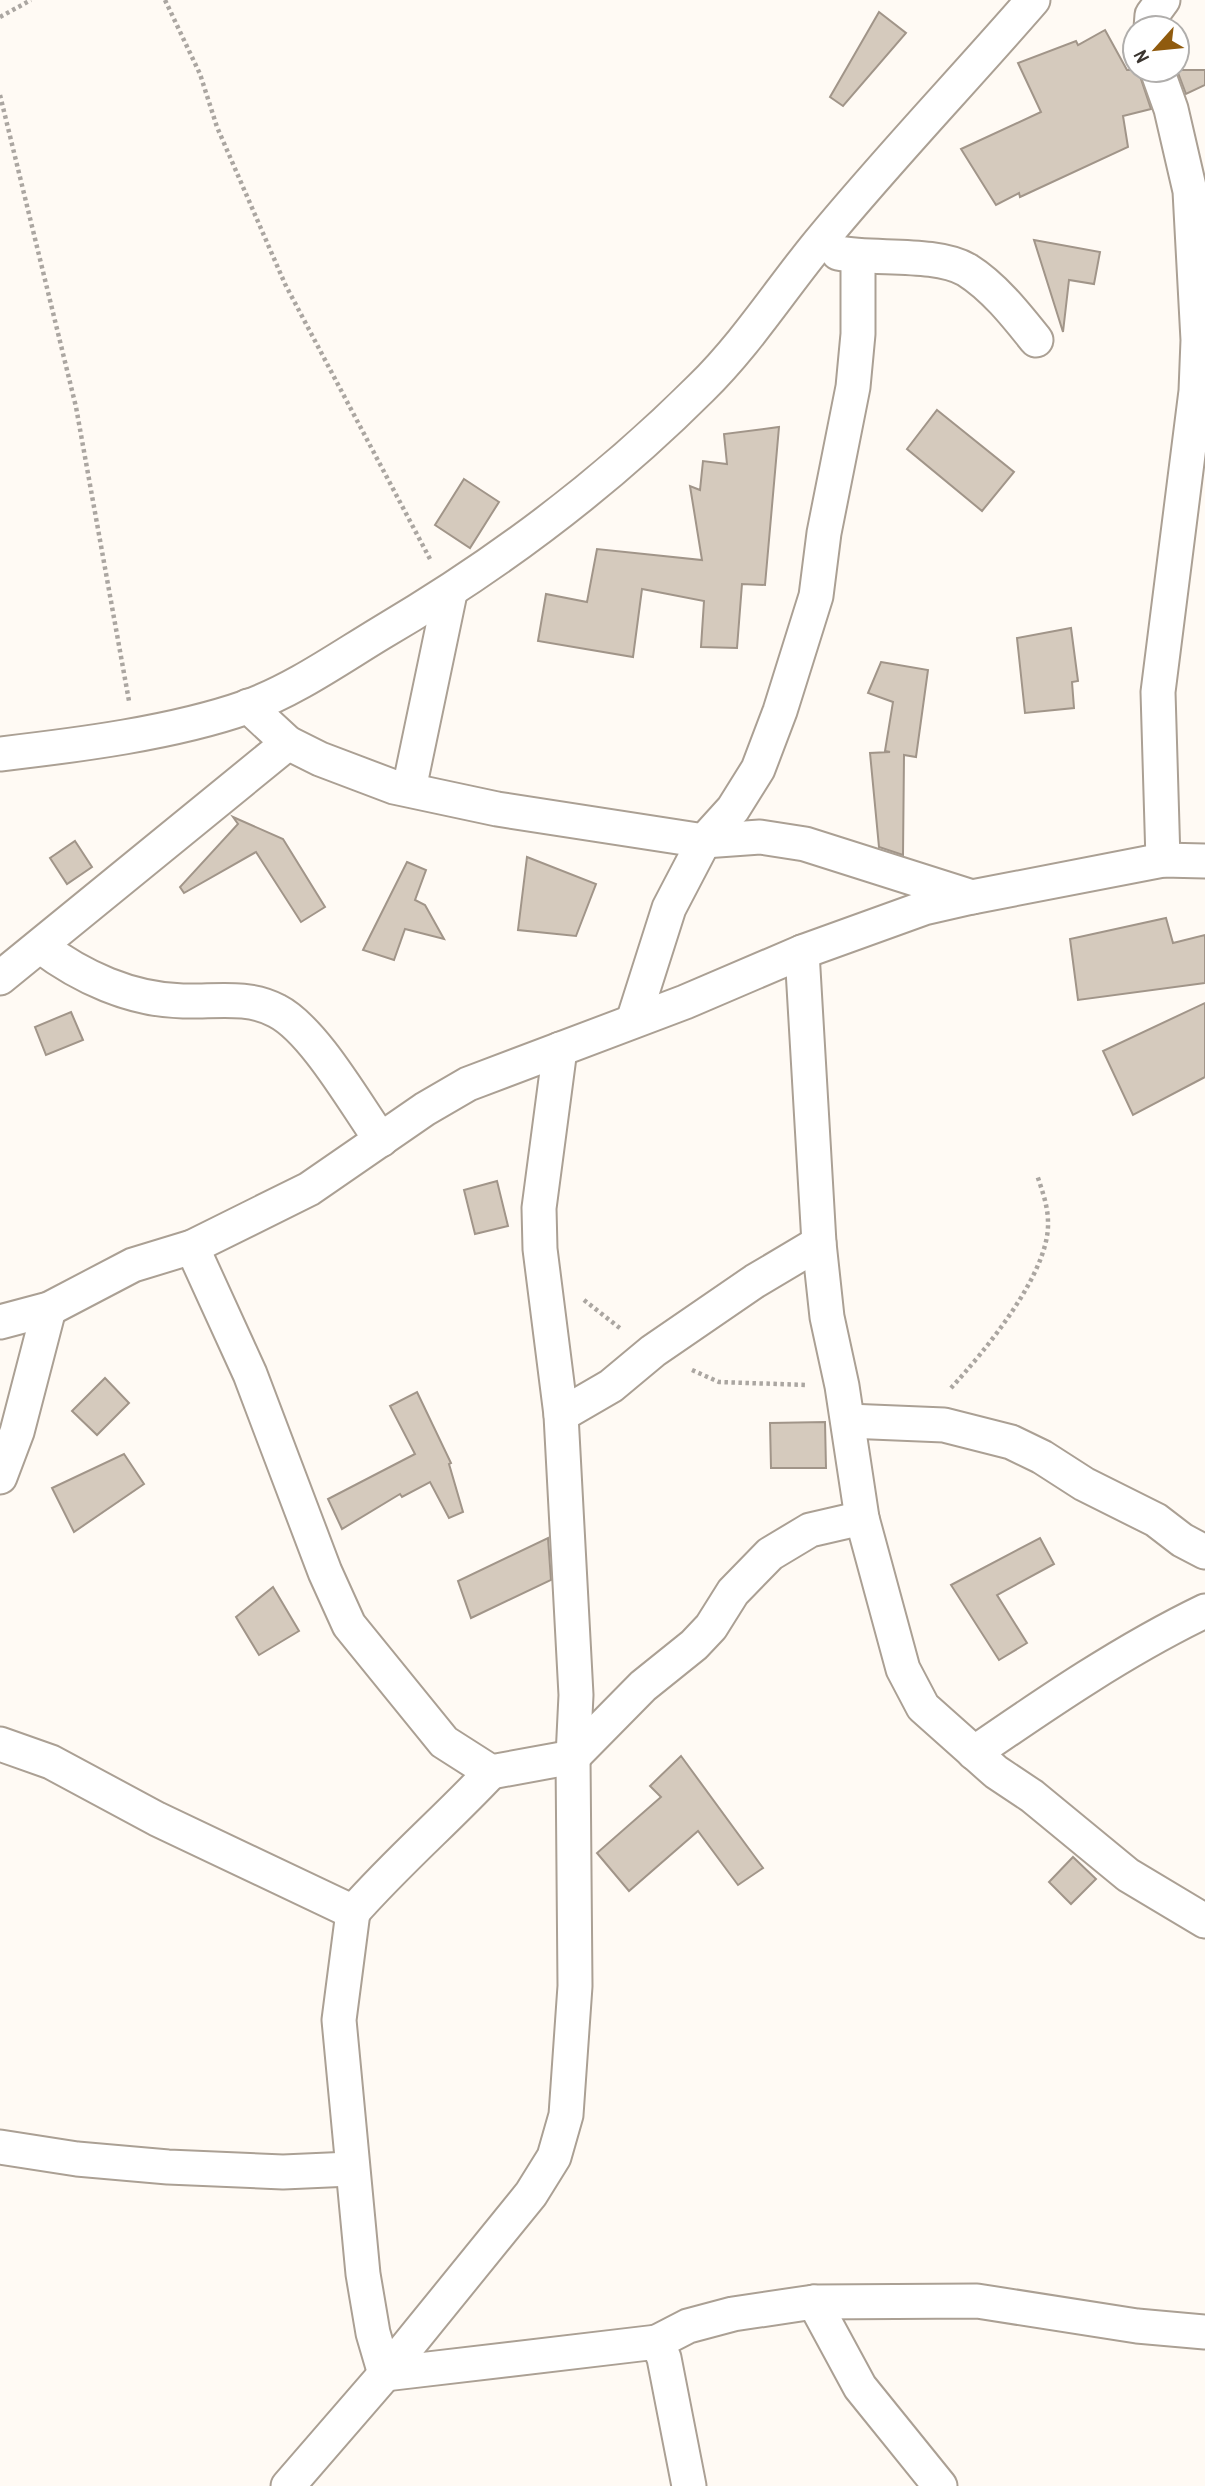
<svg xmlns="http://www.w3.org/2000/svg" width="1205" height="2486" font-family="'Archivo Narrow',sans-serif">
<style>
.building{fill:#d5cabd;stroke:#a19589;stroke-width:2}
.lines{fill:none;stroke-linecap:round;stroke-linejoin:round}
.minor-casing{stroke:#aba094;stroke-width:37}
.path{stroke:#aba6a1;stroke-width:4.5;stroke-dasharray:3.5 3.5;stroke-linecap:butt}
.minor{stroke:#fff;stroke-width:33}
</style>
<rect width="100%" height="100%" fill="#fffaf4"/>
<g class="building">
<path d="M 879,12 L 906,33 L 843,106 L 830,97 Z"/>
<path d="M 1105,30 L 1127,70 L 1138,70 L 1151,109 L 1123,116 L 1128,147 L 1020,197 L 1019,193 L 996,205 L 961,149 L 1041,112 L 1018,63 L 1076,41 L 1078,45 Z"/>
<path d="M 1177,70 L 1205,70 L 1205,85 L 1186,94 Z"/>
<path d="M 1034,240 L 1100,252 L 1094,284 L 1069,280 L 1063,332 Z"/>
<path d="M 937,410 L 1014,472 L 982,511 L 907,449 Z"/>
<path d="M 779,427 L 765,585 L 742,584 L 737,648 L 701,647 L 704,601 L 642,589 L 633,657 L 538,641 L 546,594 L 587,602 L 597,549 L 702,560 L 690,486 L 700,490 L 703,461 L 727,464 L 724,434 Z"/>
<path d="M 464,479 L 499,502 L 470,548 L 435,525 Z"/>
<path d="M 1071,628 L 1078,681 L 1072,682 L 1074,708 L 1025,713 L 1017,638 Z"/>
<path d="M 881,662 L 928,670 L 916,757 L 904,755 L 903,855 L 879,847 L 870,753 L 890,752 L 885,751 L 893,702 L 868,693 Z"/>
<path d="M 233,817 L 283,839 L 325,907 L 301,922 L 256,852 L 184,893 L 180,887 L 238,824 Z"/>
<path d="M 75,841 L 92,867 L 67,884 L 50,858 Z"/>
<path d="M 527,857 L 596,884 L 576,936 L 518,930 Z"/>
<path d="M 407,862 L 426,870 L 415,900 L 425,905 L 444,939 L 405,929 L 394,960 L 363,950 Z"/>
<path d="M 1166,918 L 1173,943 L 1205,935 L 1205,983 L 1078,1000 L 1070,939 Z"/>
<path d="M 1205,1003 L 1205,1077 L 1133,1115 L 1103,1051 Z"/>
<path d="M 71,1012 L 83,1040 L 46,1055 L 35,1027 Z"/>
<path d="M 497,1181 L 508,1226 L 475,1234 L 464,1190 Z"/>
<path d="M 105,1378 L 129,1403 L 97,1435 L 72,1411 Z"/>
<path d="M 417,1392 L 451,1463 L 449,1464 L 463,1512 L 449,1518 L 430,1482 L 402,1497 L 400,1494 L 342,1529 L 328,1499 L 415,1454 L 390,1406 Z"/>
<path d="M 825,1422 L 826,1468 L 771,1468 L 770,1423 Z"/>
<path d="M 124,1454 L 144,1484 L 74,1532 L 52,1488 Z"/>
<path d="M 548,1538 L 551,1580 L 471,1618 L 458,1581 Z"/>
<path d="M 1040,1538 L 1054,1564 L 997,1595 L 1027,1643 L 999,1660 L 951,1585 Z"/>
<path d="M 273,1587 L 299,1631 L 259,1655 L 236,1617 Z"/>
<path d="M 681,1756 L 763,1868 L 738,1885 L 698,1831 L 629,1891 L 597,1853 L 661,1797 L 650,1786 Z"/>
<path d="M 1073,1857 L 1096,1879 L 1071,1904 L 1049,1882 Z"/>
</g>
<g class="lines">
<defs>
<g id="minor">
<path d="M 1151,28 L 1152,15 L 1163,0"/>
<path d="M 1157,70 L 1171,109 L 1190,191 L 1198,340 L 1196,391 L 1158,692 L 1163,860"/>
<path d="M 838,253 C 875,260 936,252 967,270 C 994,287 1016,315 1036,340"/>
<path d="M 248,706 L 288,743 L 320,759 L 394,787 L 497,809 L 704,841 L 760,837 L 805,844 L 972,897"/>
<path d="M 0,754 C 78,745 173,733 247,707 C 294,690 338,659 381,633 C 497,565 606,483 701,388 C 744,346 777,295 814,249 C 884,163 961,83 1033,0"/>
<path d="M 409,789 L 450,593"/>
<path d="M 40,946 C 81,977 131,1000 183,1001 C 214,1002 248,995 277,1011 C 314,1030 356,1105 381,1140"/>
<path d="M 802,952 L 819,1243 L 827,1317 L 842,1386 L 862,1518 L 903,1669 L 923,1707 L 996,1772 L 1032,1796 L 1128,1875 L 1205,1921"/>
<path d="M 0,978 L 288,743"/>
<path d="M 633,1021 L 669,908 L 704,841 L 733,809 L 758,769 L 780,711 L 816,596 L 824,533 L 853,387 L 858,334 L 858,257"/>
<path d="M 192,1247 L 250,1374 L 325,1572 L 349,1625 L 444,1742 L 491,1772 L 573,1757 L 643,1686 L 694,1645 L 711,1627 L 733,1592 L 770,1554 L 810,1530 L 862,1518"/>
<path d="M 0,1322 L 49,1309 L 133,1265 L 192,1247 L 309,1189 L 425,1109 L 468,1084 L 685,1002 L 802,952 L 924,908 L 972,897 L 1163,860 L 1205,861"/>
<path d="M 561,1415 L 611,1386 L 653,1351 L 755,1281 L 819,1243"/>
<path d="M 848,1421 L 944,1425 L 1011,1442 L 1042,1457 L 1084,1484 L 1156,1520 L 1182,1540 L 1205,1552"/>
<path d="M 0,1477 L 17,1432 L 49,1309"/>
<path d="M 0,1744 L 51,1762 L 157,1819 L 353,1912 C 397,1862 446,1820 491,1772"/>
<path d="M 974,1753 C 1048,1702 1124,1650 1205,1611"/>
<path d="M 353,1912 L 339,2020 L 363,2274 L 373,2333 L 385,2374 L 657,2342 L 664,2358 L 689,2486"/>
<path d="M 0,2147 L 77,2159 L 168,2167 L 283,2172 L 351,2169"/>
<path d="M 814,2302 L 860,2387 L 940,2486"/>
<path d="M 657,2342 L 688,2326 L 733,2314 L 814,2302 L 977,2301 L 1137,2326 L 1205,2332"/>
<path d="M 288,2486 L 385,2374 L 531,2194 L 554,2157 L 566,2115 L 575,1986 L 573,1757 L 576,1695 L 561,1415 L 540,1249 L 539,1208 L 560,1049"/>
</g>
</defs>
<use href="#minor" class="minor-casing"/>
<g class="path">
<path d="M 165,0 L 200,74 L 217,127 L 285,284 L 430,559"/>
<path d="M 0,17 L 31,0"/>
<path d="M 0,95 L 76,407 L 129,701"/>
<path d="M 584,1300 L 621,1329"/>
<path d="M 692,1370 L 719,1382 L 807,1385"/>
<path d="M 951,1388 C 984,1352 1050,1273 1048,1222 C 1048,1206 1042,1190 1037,1175"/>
</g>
<use href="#minor" class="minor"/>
</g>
<g transform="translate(1156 49) rotate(243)"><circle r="33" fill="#ffffff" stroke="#b0aeac" stroke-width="2"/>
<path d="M0-5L12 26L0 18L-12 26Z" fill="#905b0e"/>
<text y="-10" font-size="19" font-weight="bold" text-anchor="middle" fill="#3a3530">N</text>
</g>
</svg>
